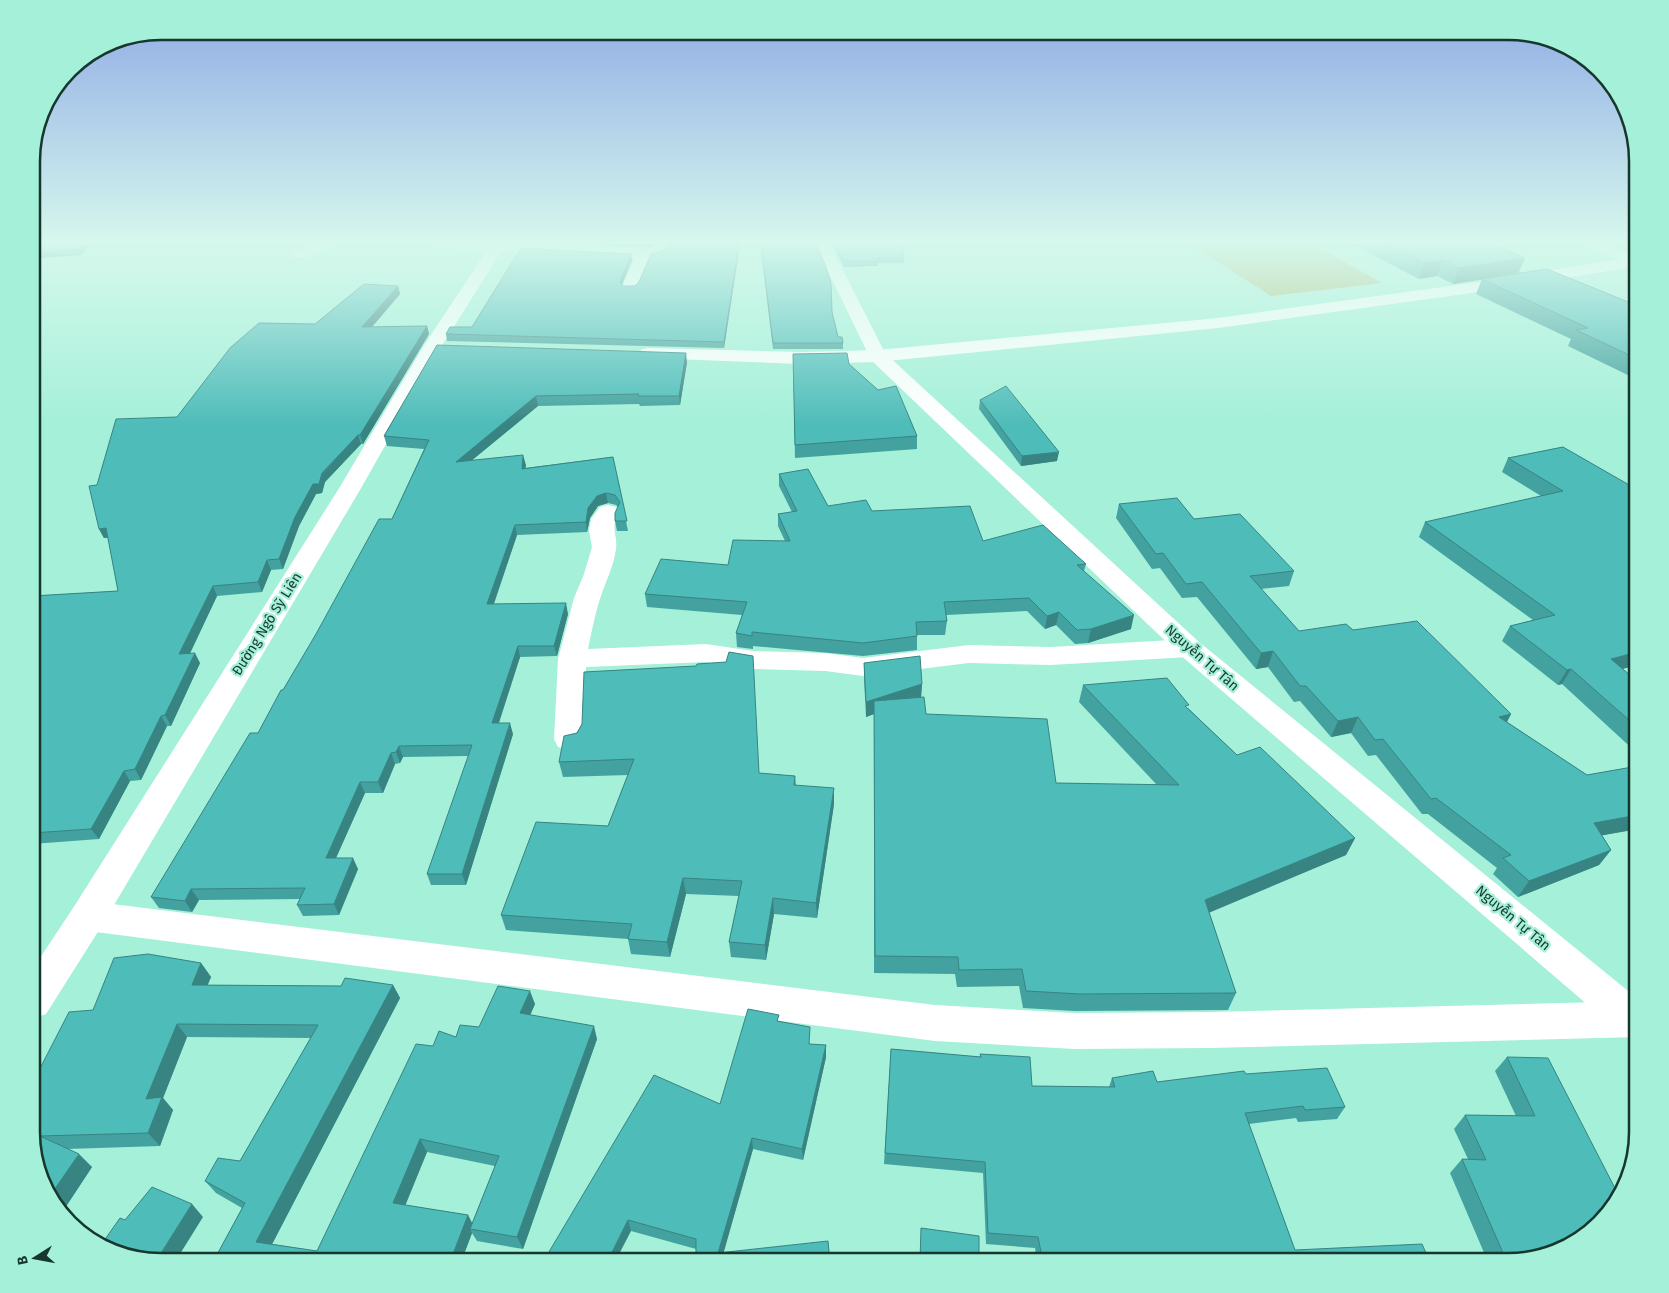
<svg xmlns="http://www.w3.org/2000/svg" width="1669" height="1293" font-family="'Fira Sans',sans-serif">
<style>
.green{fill:#b2b76e}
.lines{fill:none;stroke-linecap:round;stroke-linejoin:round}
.street{fill:#fff;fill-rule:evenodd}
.secondary{fill:#fff;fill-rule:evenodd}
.wall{fill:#43a29f;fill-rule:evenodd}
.shaded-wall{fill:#378482}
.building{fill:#4ebcb9;stroke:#378482}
.labels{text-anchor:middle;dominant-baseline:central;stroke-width:4.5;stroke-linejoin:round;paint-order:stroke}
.street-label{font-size:14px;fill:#17372e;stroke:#a4f0d8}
.rim{fill:none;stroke:#17372e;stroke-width:2.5}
</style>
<rect width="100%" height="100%" fill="#a4f0d8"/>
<path class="green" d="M 1190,244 L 1312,244 L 1382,283 L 1271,296 Z"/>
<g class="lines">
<g class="street">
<path d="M 311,244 L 332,244 L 330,247 L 306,257 L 296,257 L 293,254 L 296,251 Z"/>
<path d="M 435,244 L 540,244 L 644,249 L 653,248 L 655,244 L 670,244 L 664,255 L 650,258 L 638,287 L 636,290 L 624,290 L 622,287 L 635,258 L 442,248 Z"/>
<path d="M 1638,256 L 1638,266 L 1479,292 L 1218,328 L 877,362 L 801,364 L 648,358 L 642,357 L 639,353 L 642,349 L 648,348 L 801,352 L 877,350 L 1218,318 L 1479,282 Z"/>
<path d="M 608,505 L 616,507 L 620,512 C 609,528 618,533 616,549 C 614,565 606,581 601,596 C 595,613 592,631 588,649 L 706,644 L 753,651 L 825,653 L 863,658 L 969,645 L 1051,647 L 1189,639 L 1199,642 L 1203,648 L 1199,654 L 1189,657 L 1051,665 L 969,663 L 863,676 L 825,671 L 753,669 L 706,662 L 586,667 L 584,739 L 580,747 L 569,750 L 558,747 L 554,739 L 558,659 L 574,598 L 584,574 L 592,547 L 589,531 L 591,519 L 600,507 Z"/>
<path d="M 88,901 L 935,1005 L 1075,1013 L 1210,1012 L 1638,1001 L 1638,1037 L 1210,1048 L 1075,1049 L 935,1041 L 88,931 L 75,927 L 70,916 L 75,905 Z"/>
</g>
<g class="secondary">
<path d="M 491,244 L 506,244 L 441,347 L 360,490 L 101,927 L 46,1014 L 32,1019 L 32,970 L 75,905 L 338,490 L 423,347 Z"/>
<path d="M 815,244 L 830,244 L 885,353 L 1199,642 L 1638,999 L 1638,1041 L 1624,1036 L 1179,654 L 871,360 Z"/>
<path d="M 1587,244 L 1608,244 L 1638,256 L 1638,266 L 1589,247 Z"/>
</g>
</g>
<g class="wall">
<path d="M 587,244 L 653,244 L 652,246 L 644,247 Z"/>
<path d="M 668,244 L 740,244 L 724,348 L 447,341 L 446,334 L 472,327 L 632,260 L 622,285 L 623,286 L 635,286 L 665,250 Z"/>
<path d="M 760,244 L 816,244 L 838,337 L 843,343 L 843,349 L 773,349 Z"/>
<path d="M 832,244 L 905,245 L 905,250 L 903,250 L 904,258 L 904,263 L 878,263 L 878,266 L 844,267 Z"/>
<path d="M 1352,244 L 1494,244 L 1518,274 L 1638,306 L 1638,380 L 1568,346 L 1571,339 L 1476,294 L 1482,279 L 1502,276 L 1453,284 L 1437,276 L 1419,279 Z"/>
<path d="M 398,286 L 400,294 L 372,327 L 427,326 L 429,334 L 363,444 L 361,444 L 325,482 L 322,493 L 316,494 L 299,526 L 283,569 L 271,570 L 262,592 L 217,596 L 190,653 L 200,663 L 171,726 L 167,726 L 141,780 L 130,781 L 99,839 L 32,844 L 32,596 L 118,591 L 108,538 L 104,538 L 99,529 L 97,485 L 177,417 L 315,324 Z"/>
<path d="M 437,345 L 687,362 L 680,405 L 640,406 L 639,404 L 538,406 L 472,460 L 526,465 L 525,468 L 613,457 L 628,531 L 617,531 L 615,521 L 618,507 L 616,505 L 608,503 L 598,506 L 590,518 L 587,532 L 517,535 L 494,604 L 568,614 L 557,656 L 520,657 L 499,723 L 513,734 L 466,885 L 431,885 L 427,874 L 469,756 L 403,757 L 400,763 L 395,764 L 383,793 L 365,793 L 336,858 L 358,869 L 339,915 L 303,916 L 297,905 L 300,899 L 199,900 L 192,912 L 159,908 L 151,897 L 258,733 L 283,690 L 392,519 L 424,449 L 387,446 L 384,436 Z"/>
<path d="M 793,354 L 849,364 L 878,390 L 917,436 L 917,449 L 795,458 Z"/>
<path d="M 980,400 L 1057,461 L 1021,466 L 979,409 Z"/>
<path d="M 1563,447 L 1638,665 L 1622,669 L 1638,682 L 1638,754 L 1562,684 L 1558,685 L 1502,641 L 1510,626 L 1533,620 L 1419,537 L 1425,522 L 1541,496 L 1502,472 L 1508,458 Z"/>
<path d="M 779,474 L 828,506 L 872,511 L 983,541 L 1086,564 L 1084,571 L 1131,629 L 1088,643 L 1075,644 L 1056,625 L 1045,629 L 1027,611 L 946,615 L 947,621 L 945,635 L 917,635 L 917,650 L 863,656 L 753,646 L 753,649 L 737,647 L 736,633 L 742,615 L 647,607 L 645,594 L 728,565 L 785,541 L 778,526 L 778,514 L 792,512 L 779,486 Z"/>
<path d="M 1119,504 L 1194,519 L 1294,571 L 1289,586 L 1261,589 L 1299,631 L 1353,630 L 1511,714 L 1507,722 L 1587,775 L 1638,766 L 1638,829 L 1602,835 L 1611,850 L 1599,865 L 1518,897 L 1493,874 L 1497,868 L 1428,814 L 1422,814 L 1376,755 L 1368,756 L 1351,733 L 1331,737 L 1300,701 L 1294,702 L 1268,667 L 1256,669 L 1197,597 L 1182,598 L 1160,568 L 1152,569 L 1116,518 Z"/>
<path d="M 864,663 L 922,684 L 921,697 L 926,714 L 1056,783 L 1157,785 L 1079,702 L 1083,685 L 1188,708 L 1237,755 L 1355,838 L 1346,855 L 1209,912 L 1236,993 L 1228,1010 L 1075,1011 L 1023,1008 L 1019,986 L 957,987 L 955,974 L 874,973 L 874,714 L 866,717 L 864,678 Z"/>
<path d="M 582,724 L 759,773 L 795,776 L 796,785 L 834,804 L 817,918 L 774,914 L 766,960 L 731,957 L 729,942 L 739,896 L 686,894 L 670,957 L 631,954 L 628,939 L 506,930 L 501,915 L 608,826 L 628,775 L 563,777 L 559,762 Z"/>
<path d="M 201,963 L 211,977 L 207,985 L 341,986 L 393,985 L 400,998 L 272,1244 L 317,1251 L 433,1046 L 535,1004 L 530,1015 L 597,1039 L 523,1249 L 477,1241 L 472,1233 L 461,1262 L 213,1262 L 242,1208 L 216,1193 L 205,1181 L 240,1161 L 311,1038 L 187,1037 L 163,1098 L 173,1110 L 160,1146 L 67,1149 L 92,1167 L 63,1211 L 45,1189 L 32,1140 L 93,1010 ZM 427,1152 L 495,1166 L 472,1223 L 468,1215 L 405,1205 Z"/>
<path d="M 779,1021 L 810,1044 L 826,1045 L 826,1057 L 803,1160 L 753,1149 L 723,1253 L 696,1262 L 696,1249 L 631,1231 L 543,1262 L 720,1104 Z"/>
<path d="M 891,1049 L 980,1057 L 980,1054 L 1032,1086 L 1109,1087 L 1112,1078 L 1157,1082 L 1246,1074 L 1345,1107 L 1337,1119 L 1298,1122 L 1296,1118 L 1249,1124 L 1295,1250 L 1430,1262 L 1037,1262 L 1035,1248 L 986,1244 L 983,1173 L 884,1164 Z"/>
<path d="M 1507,1057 L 1619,1196 L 1508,1262 L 1488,1262 L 1450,1173 L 1462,1159 L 1468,1159 L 1454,1129 L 1465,1115 L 1516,1116 L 1495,1071 Z"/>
</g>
<g class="shaded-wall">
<path d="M 82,244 L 91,244 L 82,255 L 32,259 L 32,252 Z"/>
<path d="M 644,244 L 653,244 L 652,246 L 644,247 Z"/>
<path d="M 739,244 L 740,244 L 724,348 L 724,342 Z"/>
<path d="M 631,254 L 632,260 L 620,288 L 620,282 Z"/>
<path d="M 1525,258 L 1518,274 L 1453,284 L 1459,268 Z"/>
<path d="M 1443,260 L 1437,276 L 1419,279 L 1425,263 Z"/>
<path d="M 398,286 L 400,294 L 365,335 L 362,327 Z"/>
<path d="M 427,326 L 429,334 L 363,444 L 360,435 Z"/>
<path d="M 686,353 L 687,362 L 680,405 L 679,396 Z"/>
<path d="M 536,396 L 538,406 L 459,471 L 456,462 Z"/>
<path d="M 358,435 L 361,444 L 325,482 L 322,493 L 316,494 L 299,526 L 283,569 L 279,559 L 295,517 L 313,484 Z"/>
<path d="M 1059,452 L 1057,461 L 1021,466 L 1022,456 Z"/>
<path d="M 523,455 L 526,465 L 524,478 L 522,469 Z"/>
<path d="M 606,493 L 608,503 L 598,506 L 590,518 L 587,532 L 586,522 L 588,508 L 597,496 Z"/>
<path d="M 515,525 L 517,535 L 490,614 L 487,604 Z"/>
<path d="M 106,528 L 111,537 L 104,538 L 99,529 Z"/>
<path d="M 267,560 L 271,570 L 262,592 L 258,582 Z"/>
<path d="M 213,586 L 217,596 L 185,664 L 179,654 Z"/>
<path d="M 566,603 L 568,614 L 557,656 L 554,646 Z"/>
<path d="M 1059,612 L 1056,625 L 1045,629 L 1047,616 Z"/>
<path d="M 1134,615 L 1131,629 L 1088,643 L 1091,629 Z"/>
<path d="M 518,646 L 520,657 L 495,734 L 492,723 Z"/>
<path d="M 1273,651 L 1268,667 L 1256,669 L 1261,653 Z"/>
<path d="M 1638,652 L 1638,665 L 1601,674 L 1611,659 Z"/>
<path d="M 195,653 L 200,663 L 171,726 L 165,715 Z"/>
<path d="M 1571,669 L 1562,684 L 1558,685 L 1567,670 Z"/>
<path d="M 922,684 L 921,698 L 874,701 L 874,714 L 866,717 L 866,702 Z"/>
<path d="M 1511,714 L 1503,729 L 1499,717 Z"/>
<path d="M 161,716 L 167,726 L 141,780 L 135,769 Z"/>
<path d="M 1358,717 L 1351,733 L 1331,737 L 1338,721 Z"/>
<path d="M 510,723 L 513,734 L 466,885 L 462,874 Z"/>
<path d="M 399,746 L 403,757 L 400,763 L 396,752 Z"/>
<path d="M 391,753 L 395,764 L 383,793 L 378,782 Z"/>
<path d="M 124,771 L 130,781 L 99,839 L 91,829 Z"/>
<path d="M 360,782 L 365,793 L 331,869 L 326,858 Z"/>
<path d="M 834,788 L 834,804 L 817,918 L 816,903 Z"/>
<path d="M 1638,815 L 1638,829 L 1582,839 L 1594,823 Z"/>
<path d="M 1355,838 L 1346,855 L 1199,917 L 1205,900 Z"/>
<path d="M 1611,850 L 1599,865 L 1518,897 L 1529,881 Z"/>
<path d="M 353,858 L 358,869 L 339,915 L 334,904 Z"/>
<path d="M 683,878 L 686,894 L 670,957 L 667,942 Z"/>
<path d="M 191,889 L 199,900 L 192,912 L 185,901 Z"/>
<path d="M 773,898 L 774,914 L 766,960 L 765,945 Z"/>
<path d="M 201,963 L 211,977 L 202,999 L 192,985 Z"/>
<path d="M 393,985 L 400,998 L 267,1254 L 256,1242 Z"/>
<path d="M 530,991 L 535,1004 L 525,1027 L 520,1013 Z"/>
<path d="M 177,1024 L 187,1037 L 163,1098 L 173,1110 L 160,1146 L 148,1133 L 146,1099 Z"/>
<path d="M 594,1026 L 597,1039 L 523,1249 L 517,1237 Z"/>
<path d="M 826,1045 L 826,1057 L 803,1160 L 802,1149 Z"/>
<path d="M 752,1138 L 753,1149 L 721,1262 L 718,1253 Z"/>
<path d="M 420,1139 L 427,1152 L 401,1216 L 393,1203 Z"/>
<path d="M 79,1154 L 92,1167 L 63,1211 L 50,1196 Z"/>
<path d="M 192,1204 L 203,1217 L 175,1262 L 156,1261 Z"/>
<path d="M 468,1215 L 474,1227 L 470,1229 L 472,1233 L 461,1262 L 450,1262 Z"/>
<path d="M 628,1220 L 631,1231 L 615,1262 L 607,1262 Z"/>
</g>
<g class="building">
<path d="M 32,244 L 82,244 L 79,249 L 32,252 Z"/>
<path d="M 668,244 L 739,244 L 724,342 L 446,334 L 450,327 L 472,327 L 521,248 L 631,254 L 620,282 L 623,286 L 635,286 L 639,282 L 651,254 L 665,250 Z"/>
<path d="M 761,244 L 816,244 L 824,262 L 831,283 L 832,312 L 838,337 L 842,337 L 843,343 L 773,343 Z"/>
<path d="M 835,244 L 905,244 L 902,245 L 904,258 L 877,258 L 878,261 L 844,261 Z"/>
<path d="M 1387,244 L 1494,244 L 1525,258 L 1459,268 L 1443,260 L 1425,263 Z"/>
<path d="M 1547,269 L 1638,306 L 1638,359 L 1576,330 L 1588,328 L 1482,279 Z"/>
<path d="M 364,284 L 398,286 L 362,327 L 427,326 L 360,435 L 358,435 L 322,473 L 319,484 L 313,484 L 295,517 L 279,559 L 267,560 L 258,582 L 213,586 L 179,654 L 195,653 L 165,715 L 161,716 L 135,769 L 124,771 L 91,829 L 32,833 L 32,596 L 118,591 L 106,528 L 99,529 L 89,486 L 97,485 L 116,419 L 177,417 L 230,348 L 259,323 L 315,324 Z"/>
<path d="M 437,345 L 686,353 L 679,396 L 638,396 L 639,394 L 536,396 L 456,462 L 523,455 L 522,469 L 613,457 L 627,521 L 615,521 L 615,513 L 620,502 L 615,495 L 606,493 L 597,496 L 588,508 L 586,522 L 515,525 L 487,604 L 566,603 L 554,646 L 518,646 L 492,723 L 510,723 L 462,874 L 427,874 L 472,745 L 399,746 L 396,752 L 391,753 L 378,782 L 360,782 L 326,858 L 353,858 L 334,904 L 297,905 L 305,888 L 191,889 L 185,901 L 151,897 L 250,733 L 258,733 L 281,690 L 283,690 L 316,634 L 379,519 L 392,519 L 429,440 L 384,436 Z"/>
<path d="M 847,353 L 849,364 L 878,390 L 896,386 L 917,436 L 795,445 L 793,354 Z"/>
<path d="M 1006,386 L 1059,452 L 1022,456 L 980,400 Z"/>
<path d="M 1563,447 L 1638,490 L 1638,652 L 1611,659 L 1638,682 L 1638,728 L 1571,669 L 1567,670 L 1510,626 L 1555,615 L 1425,522 L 1563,491 L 1508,458 Z"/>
<path d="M 808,469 L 828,506 L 866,500 L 872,511 L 970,506 L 983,541 L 1043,525 L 1086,564 L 1077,565 L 1134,615 L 1091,629 L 1077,630 L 1059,612 L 1047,616 L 1029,598 L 944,602 L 947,621 L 916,622 L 917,636 L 863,643 L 752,632 L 752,636 L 736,633 L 747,602 L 645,594 L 661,559 L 728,565 L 733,540 L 790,541 L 778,514 L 797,511 L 779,474 Z"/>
<path d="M 1177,498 L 1194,519 L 1240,514 L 1294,571 L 1250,576 L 1299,631 L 1346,624 L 1353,630 L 1417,621 L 1511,714 L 1499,717 L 1587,775 L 1638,766 L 1638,815 L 1594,823 L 1611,850 L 1529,881 L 1503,858 L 1511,855 L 1436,798 L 1431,799 L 1383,739 L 1375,740 L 1358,717 L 1338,721 L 1306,686 L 1300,686 L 1273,651 L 1261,653 L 1202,582 L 1186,584 L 1163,553 L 1156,554 L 1119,504 Z"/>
<path d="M 729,652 L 753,656 L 759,773 L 795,776 L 794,785 L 834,788 L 816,903 L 773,898 L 765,945 L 729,942 L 742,881 L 683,878 L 667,942 L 628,939 L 632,924 L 501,915 L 536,822 L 608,826 L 634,759 L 559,762 L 564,736 L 577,733 L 582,724 L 584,672 L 696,666 L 697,664 L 726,662 Z"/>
<path d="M 920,656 L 922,684 L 866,702 L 864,663 Z"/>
<path d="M 1167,678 L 1189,705 L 1185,706 L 1237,755 L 1260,747 L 1355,838 L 1205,900 L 1236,993 L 1080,994 L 1026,991 L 1022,969 L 959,970 L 958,957 L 875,956 L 874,701 L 924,697 L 926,714 L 1047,719 L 1056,783 L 1179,785 L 1083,685 Z"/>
<path d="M 148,954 L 201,963 L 192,985 L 341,986 L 345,978 L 393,985 L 256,1242 L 317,1251 L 416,1044 L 433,1046 L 439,1031 L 456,1037 L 460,1025 L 479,1027 L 498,986 L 530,991 L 520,1013 L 594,1026 L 517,1237 L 470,1229 L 499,1156 L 420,1139 L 393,1203 L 468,1215 L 450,1262 L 213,1262 L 245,1203 L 205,1181 L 218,1158 L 240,1161 L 318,1025 L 177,1024 L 146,1099 L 162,1097 L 148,1133 L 40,1136 L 79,1154 L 50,1196 L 45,1189 L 32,1140 L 32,1084 L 69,1012 L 93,1010 L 114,958 Z"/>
<path d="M 748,1009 L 779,1015 L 777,1021 L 810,1027 L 809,1044 L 826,1045 L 802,1149 L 752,1138 L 718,1253 L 828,1241 L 830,1262 L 696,1262 L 696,1239 L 628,1220 L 607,1262 L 543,1262 L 654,1075 L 720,1104 Z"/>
<path d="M 891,1049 L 981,1057 L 980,1054 L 1030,1057 L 1032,1086 L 1115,1087 L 1112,1078 L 1153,1071 L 1157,1082 L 1244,1071 L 1246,1074 L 1327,1068 L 1345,1107 L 1305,1110 L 1303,1106 L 1245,1113 L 1295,1250 L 1422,1244 L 1430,1262 L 1043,1262 L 1038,1237 L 988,1233 L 985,1162 L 885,1153 Z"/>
<path d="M 1507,1057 L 1548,1058 L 1619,1196 L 1611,1211 L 1565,1248 L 1508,1262 L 1507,1262 L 1462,1159 L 1486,1160 L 1465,1115 L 1535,1116 Z"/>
<path d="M 152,1187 L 192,1204 L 156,1261 L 119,1255 L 101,1245 L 120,1218 L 125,1220 Z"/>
<path d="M 921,1228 L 979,1236 L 979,1262 L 920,1262 Z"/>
</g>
<linearGradient id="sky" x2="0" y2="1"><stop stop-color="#8eaae5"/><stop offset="0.57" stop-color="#d6f8ed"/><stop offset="1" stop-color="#d6f8ed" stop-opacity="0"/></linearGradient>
<rect width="1669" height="425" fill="url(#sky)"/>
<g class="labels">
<g class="street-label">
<text transform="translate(267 624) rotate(-58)">Đường Ngô Sỹ Liên</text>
<text transform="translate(1202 658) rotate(41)">Nguyễn Tự Tân</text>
<text transform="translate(1513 918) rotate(40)">Nguyễn Tự Tân</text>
</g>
</g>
<path d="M0 0H1669V1293H0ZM161 40H1508A121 121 0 0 1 1629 161V1132A121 121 0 0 1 1508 1253H161A121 121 0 0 1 40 1132V161A121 121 0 0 1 161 40Z" fill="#a4f0d8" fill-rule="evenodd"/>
<path class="rim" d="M161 40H1508A121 121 0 0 1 1629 161V1132A121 121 0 0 1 1508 1253H161A121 121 0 0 1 40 1132V161A121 121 0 0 1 161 40Z"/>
<g transform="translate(35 1258) rotate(259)" stroke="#a4f0d8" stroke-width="4" paint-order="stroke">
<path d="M0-4L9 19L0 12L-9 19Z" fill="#17372e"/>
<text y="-8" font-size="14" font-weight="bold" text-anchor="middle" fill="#17372e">B</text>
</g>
</svg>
